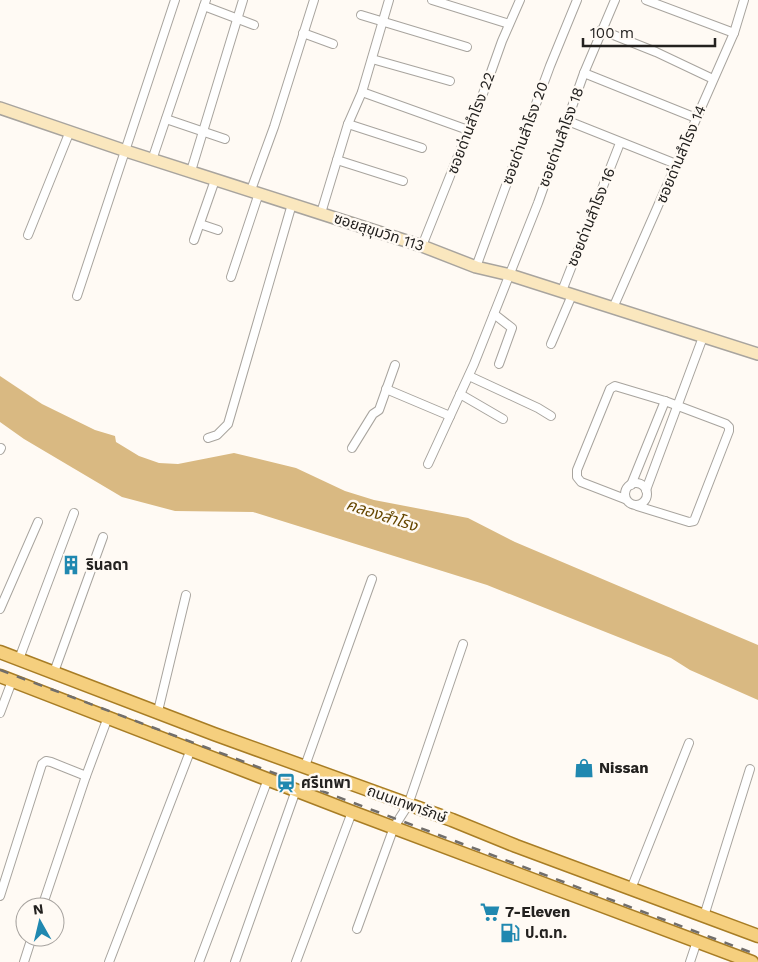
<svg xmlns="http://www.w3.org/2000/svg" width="758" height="962" font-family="'Work Sans','Noto Sans Thai',sans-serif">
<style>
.water{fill:#d9b982}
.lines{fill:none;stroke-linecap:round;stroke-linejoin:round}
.minor-casing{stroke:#a8a49e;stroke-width:10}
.secondary-casing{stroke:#a8a49e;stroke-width:14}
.primary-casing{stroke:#a87d25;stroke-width:15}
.minor{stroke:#fff;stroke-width:8}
.secondary{stroke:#fae7be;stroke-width:11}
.primary{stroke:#f5cf7e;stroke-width:12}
.rail{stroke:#716e6b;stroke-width:2.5;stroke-dasharray:9 9;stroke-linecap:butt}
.labels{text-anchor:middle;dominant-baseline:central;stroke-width:5;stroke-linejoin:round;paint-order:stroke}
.street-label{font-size:15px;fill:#23211f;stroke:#fffaf4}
.poi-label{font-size:15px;font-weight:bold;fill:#23211f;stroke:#fffaf4;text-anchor:start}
.water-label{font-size:16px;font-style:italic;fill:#664700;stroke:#fffaf4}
</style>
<rect width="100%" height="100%" fill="#fffaf4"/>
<path class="water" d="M 0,376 L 42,404 L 95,430 L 115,436 L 116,442 L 139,456 L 159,463 L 178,464 L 234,453 L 296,468 L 345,491 L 374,500 L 468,518 L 515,542 L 758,645 L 758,700 L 690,670 L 671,658 L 487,585 L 253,512 L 175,511 L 122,497 L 24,439 L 0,422 Z"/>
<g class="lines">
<defs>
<g id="minor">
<path d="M 432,0 L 509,24"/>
<path d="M 646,0 L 734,33"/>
<path d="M 204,6 L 254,25"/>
<path d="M 361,15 L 467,47"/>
<path d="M 601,30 L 656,52 L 713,79"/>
<path d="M 303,33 L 333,44"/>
<path d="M 372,59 L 450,81"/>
<path d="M 584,73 L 696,118"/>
<path d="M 362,92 L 468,130"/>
<path d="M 166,119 L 225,139"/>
<path d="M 568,121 L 676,164"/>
<path d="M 348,124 L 422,148"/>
<path d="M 152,160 L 206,0"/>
<path d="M 337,160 L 403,181"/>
<path d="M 191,171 L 243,0"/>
<path d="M 251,190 L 274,127 L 314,0"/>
<path d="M 321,213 L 348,124 L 362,92 L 389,0"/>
<path d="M 200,224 L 218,230"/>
<path d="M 28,235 L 70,131"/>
<path d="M 194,240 L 215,180"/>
<path d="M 422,246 L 486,86 L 502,41 L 520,0"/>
<path d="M 476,267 L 550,66 L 577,0"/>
<path d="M 231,277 L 259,193"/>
<path d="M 562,291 L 620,143"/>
<path d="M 77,296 L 175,0"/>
<path d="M 613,308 L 734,33 L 744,0"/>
<path d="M 494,314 L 512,328 L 499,364"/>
<path d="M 551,344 L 572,295"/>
<path d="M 469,376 L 538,408 L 551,416"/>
<path d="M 386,389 L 450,416"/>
<path d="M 460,394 L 503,419"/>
<path d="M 208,438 L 217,435 L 228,424 L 292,204"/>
<path d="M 352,448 L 373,414 L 379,410 L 395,365"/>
<path d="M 0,450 L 1,448"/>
<path d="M 428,464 L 474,364 L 538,203 L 584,73 L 615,0"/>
<circle cx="636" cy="494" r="11"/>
<path d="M 631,485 L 665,401"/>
<path d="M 646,490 L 703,337"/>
<path d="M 625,499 L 581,482 L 577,477 L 577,470 L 610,389 L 615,386 L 665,401 L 726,424 L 729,427 L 729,431 L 694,521 L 689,522 L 637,506"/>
<path d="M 0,609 L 38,522"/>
<path d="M 19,659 L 74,513"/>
<path d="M 54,672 L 103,537"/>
<path d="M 158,711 L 186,595"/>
<path d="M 0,713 L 12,681"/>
<path d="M 305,766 L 372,579"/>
<path d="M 631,889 L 689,743"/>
<path d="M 0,896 L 42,764 L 46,761 L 51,762 L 86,776"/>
<path d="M 42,907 L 86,776 L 108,717"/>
<path d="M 704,916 L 750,769"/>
<path d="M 357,929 L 394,827 L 408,805 L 463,644"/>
<path d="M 24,962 L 32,937"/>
<path d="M 109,962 L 191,749"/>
<path d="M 199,962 L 268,779"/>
<path d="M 235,962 L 296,790"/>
<path d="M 296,962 L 352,812"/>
<path d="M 690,962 L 697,941"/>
</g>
<path id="secondary" d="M 0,108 L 126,151 L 422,246 L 476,267 L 510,275 L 758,354"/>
<g id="primary">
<path d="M 0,652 L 214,734 L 452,820 L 516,846 L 758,936"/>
<path d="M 0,676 L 352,812 L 752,962"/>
</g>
</defs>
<use href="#minor" class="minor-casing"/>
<use href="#secondary" class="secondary-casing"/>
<use href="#primary" class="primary-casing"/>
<use href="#minor" class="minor"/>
<use href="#secondary" class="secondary"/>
<use href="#primary" class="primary"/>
<path class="rail" d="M 0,670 L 758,955"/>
</g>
<defs>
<symbol id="building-bare" viewBox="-9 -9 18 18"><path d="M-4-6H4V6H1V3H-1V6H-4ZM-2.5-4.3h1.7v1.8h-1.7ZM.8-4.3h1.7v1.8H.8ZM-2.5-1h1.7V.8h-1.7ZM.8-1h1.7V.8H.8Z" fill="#2088b0" stroke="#fffaf4" stroke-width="2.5" paint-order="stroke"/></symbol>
<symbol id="shop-bare" viewBox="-9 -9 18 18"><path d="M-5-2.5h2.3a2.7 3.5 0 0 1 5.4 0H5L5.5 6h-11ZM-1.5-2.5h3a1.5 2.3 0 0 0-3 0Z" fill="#2088b0" stroke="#fffaf4" stroke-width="2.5" paint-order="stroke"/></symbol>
<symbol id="station-bare" viewBox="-9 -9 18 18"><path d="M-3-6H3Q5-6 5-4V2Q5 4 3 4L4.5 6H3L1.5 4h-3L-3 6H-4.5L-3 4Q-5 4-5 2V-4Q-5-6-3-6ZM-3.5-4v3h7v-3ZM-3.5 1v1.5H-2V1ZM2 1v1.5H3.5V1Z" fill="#2088b0" stroke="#fffaf4" stroke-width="2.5" paint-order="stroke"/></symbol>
<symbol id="supermarket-bare" viewBox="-9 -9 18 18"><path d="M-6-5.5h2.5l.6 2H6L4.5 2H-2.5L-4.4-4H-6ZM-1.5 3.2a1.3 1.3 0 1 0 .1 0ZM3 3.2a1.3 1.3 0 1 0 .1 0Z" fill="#2088b0" stroke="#fffaf4" stroke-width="2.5" paint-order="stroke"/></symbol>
<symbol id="fuel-bare" viewBox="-9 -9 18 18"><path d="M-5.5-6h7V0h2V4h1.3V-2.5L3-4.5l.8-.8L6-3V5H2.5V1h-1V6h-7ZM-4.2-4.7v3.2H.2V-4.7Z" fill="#2088b0" stroke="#fffaf4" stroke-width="2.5" paint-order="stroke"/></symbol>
</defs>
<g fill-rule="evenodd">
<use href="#building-bare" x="57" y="551" width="28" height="28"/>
<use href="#shop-bare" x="570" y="754" width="28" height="28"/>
<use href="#station-bare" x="272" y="769" width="28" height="28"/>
<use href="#supermarket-bare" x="476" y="898" width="28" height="28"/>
<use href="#fuel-bare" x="496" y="919" width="28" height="28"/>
</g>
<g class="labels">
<g class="street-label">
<text transform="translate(471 123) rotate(-69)">ซอยด่านสำโรง 22</text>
<text transform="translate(525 133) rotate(-70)">ซอยด่านสำโรง 20</text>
<text transform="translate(561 137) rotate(-70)">ซอยด่านสำโรง 18</text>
<text transform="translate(681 154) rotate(-67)">ซอยด่านสำโรง 14</text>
<text transform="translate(591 217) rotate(-68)">ซอยด่านสำโรง 16</text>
<text transform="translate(379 232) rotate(18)">ซอยสุขุมวิท 113</text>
<text transform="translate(407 804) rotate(20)">ถนนเทพารักษ์</text>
</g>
<g class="poi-label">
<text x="86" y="565">รินลดา</text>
<text x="599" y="768">Nissan</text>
<text x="301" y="783">ศรีเทพา</text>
<text x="505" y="912">7-Eleven</text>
<text x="525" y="933">ป.ต.ท.</text>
</g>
<g class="water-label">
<text transform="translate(382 515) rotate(18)">คลองสำโรง</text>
</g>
</g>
<g transform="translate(40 922) rotate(352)"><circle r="24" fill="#fffaf4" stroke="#a7a39f"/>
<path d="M0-4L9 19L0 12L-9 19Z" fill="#2088b0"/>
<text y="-8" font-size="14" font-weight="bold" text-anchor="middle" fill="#23211f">N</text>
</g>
<path d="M583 38v8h132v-8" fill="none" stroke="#23211f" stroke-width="2.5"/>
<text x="590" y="38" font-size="15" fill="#23211f" stroke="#fffaf4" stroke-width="4" paint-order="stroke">100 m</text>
</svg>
